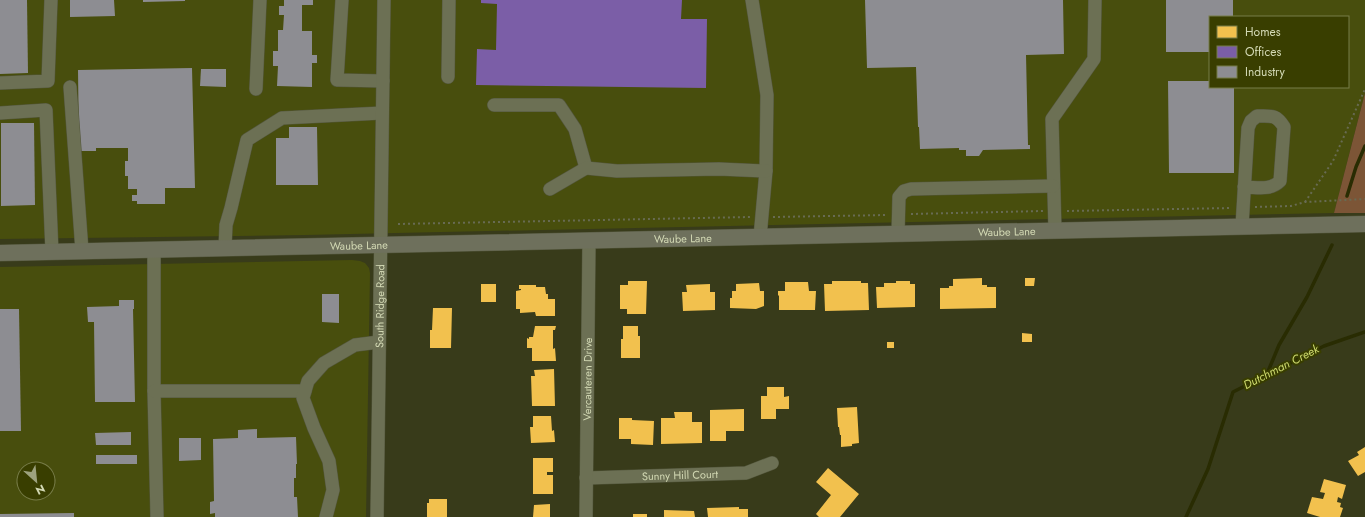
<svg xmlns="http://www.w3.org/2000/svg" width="1365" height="517" font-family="Jost,sans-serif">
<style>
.built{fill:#484e0d;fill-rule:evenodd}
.green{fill:#7c5536}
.homes{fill:#f2c14e}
.offices{fill:#7b5ea7}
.industry{fill:#8d8d92}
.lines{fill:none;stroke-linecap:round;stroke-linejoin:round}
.stream{stroke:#292c02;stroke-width:3.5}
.minor-casing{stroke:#53563c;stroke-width:14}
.major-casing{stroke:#53563c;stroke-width:17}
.path{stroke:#686b53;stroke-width:2;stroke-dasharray:2 3;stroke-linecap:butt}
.minor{stroke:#6c7054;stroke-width:13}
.major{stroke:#6e705c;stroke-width:16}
.labels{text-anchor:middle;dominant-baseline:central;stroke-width:4;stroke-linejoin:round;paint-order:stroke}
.street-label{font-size:11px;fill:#d3d9b4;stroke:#393e00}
.water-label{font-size:12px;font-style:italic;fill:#cedb6e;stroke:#393e00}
</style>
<rect width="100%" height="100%" fill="#383b1a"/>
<g class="built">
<path d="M 0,0 L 1365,0 L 1365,93 L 1334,213 L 305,235 L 0,239 ZM 1210,17 L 1348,17 L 1348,87 L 1210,87 Z"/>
<path d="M 352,260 L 360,261 L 365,263 L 369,268 L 370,273 L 366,517 L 0,517 L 0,267 ZM 24,469 L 48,469 L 48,493 L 24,493 Z"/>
</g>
<path class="green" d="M 1365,93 L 1365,213 L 1334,213 Z"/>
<g class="homes">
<path d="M 982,278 L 982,285 L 987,285 L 987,287 L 996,287 L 996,308 L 940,309 L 940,288 L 949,288 L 949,286 L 953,286 L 953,279 Z"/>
<path d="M 1025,278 L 1035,278 L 1034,286 L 1025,286 Z"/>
<path d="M 628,281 L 647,281 L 646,314 L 627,314 L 627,309 L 620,309 L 620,285 L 628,285 Z"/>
<path d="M 832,281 L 861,281 L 861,283 L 868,283 L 869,310 L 825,311 L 824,284 L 832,284 Z"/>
<path d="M 896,281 L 910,281 L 910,284 L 915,284 L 915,307 L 877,308 L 876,287 L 884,287 L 884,283 L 896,283 Z"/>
<path d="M 785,282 L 808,282 L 809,291 L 816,291 L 815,310 L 779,310 L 779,296 L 778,295 L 778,291 L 785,291 Z"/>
<path d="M 759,283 L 760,291 L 764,291 L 764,306 L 756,309 L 730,308 L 730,298 L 732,298 L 732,291 L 736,291 L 736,284 Z"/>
<rect x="481" y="284" width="15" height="18"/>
<path d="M 710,284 L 710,292 L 715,292 L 715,310 L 683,311 L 682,292 L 687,292 L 686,285 Z"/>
<path d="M 519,285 L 536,285 L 536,287 L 545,287 L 546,294 L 548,294 L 548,299 L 555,299 L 555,316 L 536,316 L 535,312 L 520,313 L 520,309 L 516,309 L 516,291 L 521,290 L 521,289 L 519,289 Z"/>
<path d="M 433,308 L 452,308 L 451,348 L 430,348 L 430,330 L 432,330 Z"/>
<path d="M 535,326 L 556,326 L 555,330 L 553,330 L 553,349 L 555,348 L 556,361 L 532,361 L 532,348 L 527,348 L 527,338 L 529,339 L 529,337 L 533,337 Z"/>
<path d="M 623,326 L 638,326 L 638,336 L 640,336 L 640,358 L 621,358 L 621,339 L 623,339 Z"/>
<path d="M 1022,333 L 1032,334 L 1032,342 L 1022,342 Z"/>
<rect x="887" y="342" width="7" height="6"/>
<path d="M 554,369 L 555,406 L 532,406 L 531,376 L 535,376 L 534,370 Z"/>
<path d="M 767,387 L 784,387 L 784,397 L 789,396 L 789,409 L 776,409 L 776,419 L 761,419 L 761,396 L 767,396 Z"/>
<path d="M 857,407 L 859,443 L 852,444 L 852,446 L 841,447 L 841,435 L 840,435 L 839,427 L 838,427 L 837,408 Z"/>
<path d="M 744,409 L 744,431 L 726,431 L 726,441 L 710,441 L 710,410 Z"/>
<path d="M 674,412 L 692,412 L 692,422 L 702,422 L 702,443 L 661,444 L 661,418 L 675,418 Z"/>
<path d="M 533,416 L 551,416 L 552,431 L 554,430 L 555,442 L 531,443 L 530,427 L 533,427 Z"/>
<path d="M 619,418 L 632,418 L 632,420 L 654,421 L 653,445 L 631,444 L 631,439 L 619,439 Z"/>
<path d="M 1365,447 L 1365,472 L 1358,476 L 1348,461 L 1359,455 L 1357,452 Z"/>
<path d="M 533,458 L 553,458 L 553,472 L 547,472 L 547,475 L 553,475 L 553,494 L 533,494 Z"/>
<path d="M 828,468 L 859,494 L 840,517 L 819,517 L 816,514 L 831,495 L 816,482 Z"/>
<path d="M 1324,479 L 1346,485 L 1342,499 L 1338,497 L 1337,502 L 1341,503 L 1340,507 L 1343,508 L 1340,517 L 1320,517 L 1307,513 L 1312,497 L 1323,499 L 1325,493 L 1320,492 Z"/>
<path d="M 429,499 L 447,499 L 447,517 L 427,517 L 427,503 L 429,503 Z"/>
<path d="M 550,504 L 550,517 L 533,517 L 534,505 Z"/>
<path d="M 739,507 L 739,509 L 748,509 L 748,517 L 708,517 L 707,508 Z"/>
<path d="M 664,510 L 694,511 L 695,517 L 664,517 Z"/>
<rect x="633" y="514" width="14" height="3"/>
</g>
<path class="offices" d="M 481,0 L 682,0 L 681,19 L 707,19 L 706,88 L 476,85 L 477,49 L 496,50 L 497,4 L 481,3 Z"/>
<g class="industry">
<path d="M 0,0 L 27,0 L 28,73 L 0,74 Z"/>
<path d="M 70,0 L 114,0 L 115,16 L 70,17 Z"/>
<path d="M 143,0 L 185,0 L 185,1 L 143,2 Z"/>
<path d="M 284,0 L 313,0 L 313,5 L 302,5 L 302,31 L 312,31 L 312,55 L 317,55 L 317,63 L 312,63 L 312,87 L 277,86 L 278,66 L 273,66 L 273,51 L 278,51 L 278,30 L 283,30 L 284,15 L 279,15 L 279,6 L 284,6 Z"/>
<path d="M 865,0 L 1063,0 L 1064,54 L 1026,55 L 1028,145 L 1030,145 L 1030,149 L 983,150 L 979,156 L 966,156 L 966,150 L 959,150 L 959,148 L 920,149 L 919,127 L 918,127 L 916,67 L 867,68 Z"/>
<path d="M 1166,0 L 1233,0 L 1233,17 L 1210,17 L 1210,52 L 1166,52 Z"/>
<path d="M 192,68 L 195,188 L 165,188 L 165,204 L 137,204 L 137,201 L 132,201 L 132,195 L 137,195 L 137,189 L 128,189 L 128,176 L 125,176 L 125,161 L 128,161 L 128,148 L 96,148 L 96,151 L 79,151 L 78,70 Z"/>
<path d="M 201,69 L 226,69 L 226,87 L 200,86 Z"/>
<path d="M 1168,81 L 1210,81 L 1210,87 L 1234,87 L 1234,173 L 1169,173 Z"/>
<path d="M 1,123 L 34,123 L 35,205 L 1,206 Z"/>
<path d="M 289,127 L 317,127 L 318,185 L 276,185 L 276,138 L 289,138 Z"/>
<path d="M 322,294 L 339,294 L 339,323 L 322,322 Z"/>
<path d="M 119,300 L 134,300 L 134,309 L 133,309 L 135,402 L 95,402 L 94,322 L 88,322 L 87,307 L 119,306 Z"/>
<path d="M 0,309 L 19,309 L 21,431 L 0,431 Z"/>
<path d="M 257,429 L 257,438 L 296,437 L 297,464 L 296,464 L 296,478 L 294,478 L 294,497 L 297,497 L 298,517 L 215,517 L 215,513 L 210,514 L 210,502 L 214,501 L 213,439 L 238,438 L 238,430 Z"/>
<path d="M 131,432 L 131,445 L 96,445 L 95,433 Z"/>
<path d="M 179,438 L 201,438 L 201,460 L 179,461 Z"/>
<rect x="96" y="455" width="41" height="9"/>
<path d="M 74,513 L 74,517 L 0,517 L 0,514 Z"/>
</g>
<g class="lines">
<g class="stream">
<path d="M 1347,196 L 1356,167 L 1365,146"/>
<path d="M 1267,374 L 1279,345 L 1307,297 L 1332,245"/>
<path d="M 1186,517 L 1208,469 L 1233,392 L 1324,346 L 1365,332"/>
</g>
<defs>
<g id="minor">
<path d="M 342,0 L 337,80 L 383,81"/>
<path d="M 752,0 L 767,95 L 766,171 L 760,237"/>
<path d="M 448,77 L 449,0"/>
<path d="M 0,83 L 48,81 L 51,0"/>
<path d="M 70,87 L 82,251"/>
<path d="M 256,89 L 260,0"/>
<path d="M 494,105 L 559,105 L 575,129 L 586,168"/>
<path d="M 0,113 L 46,110 L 52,252"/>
<path d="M 550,189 L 586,168 L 617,171 L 719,169 L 766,171"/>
<path d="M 1242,226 L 1248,128 L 1251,121 L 1257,116 C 1271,116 1276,114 1284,127 L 1280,181 C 1270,191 1257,187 1244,187"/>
<path d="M 1055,231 L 1052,119 L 1094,59 L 1095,0"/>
<path d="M 898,234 L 899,197 L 904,191 L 911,189 L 1053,186"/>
<path d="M 225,248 L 226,225 L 231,208 L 247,140 L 282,118 L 382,113"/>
<path d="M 154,250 L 154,391 L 157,517"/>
<path d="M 154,391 L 305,391"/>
<path id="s1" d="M 586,478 L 746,473 L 772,463"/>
<path d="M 326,517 L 333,490 L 329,461 L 314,428 L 303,398 L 305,391 L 308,381 L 324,363 L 355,345 L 379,342"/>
<path id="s2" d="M 377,517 L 384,0"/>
<path id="s3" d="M 586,517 L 589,241"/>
</g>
<g id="major">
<path id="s4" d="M 0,253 L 1365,224"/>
</g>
</defs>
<use href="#minor" class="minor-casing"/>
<use href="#major" class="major-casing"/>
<g class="path">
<path d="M 1305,202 L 1333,161 L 1365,89"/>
<path d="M 1255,207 L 1291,206 L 1305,202 L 1365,199"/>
<path d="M 1067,211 L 1231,208"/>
<path d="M 911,214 L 1043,211"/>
<path d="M 773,217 L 887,215"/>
<path d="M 398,224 L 751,217"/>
</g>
<use href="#minor" class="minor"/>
<use href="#major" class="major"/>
</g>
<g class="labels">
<g class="street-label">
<text stroke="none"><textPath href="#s4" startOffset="1007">Waube Lane</textPath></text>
<text stroke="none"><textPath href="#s4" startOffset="683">Waube Lane</textPath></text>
<text stroke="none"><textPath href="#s4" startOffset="359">Waube Lane</textPath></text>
<text stroke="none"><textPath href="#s2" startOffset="211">South Ridge Road</textPath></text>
<text stroke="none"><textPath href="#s3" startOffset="138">Vercauteren Drive</textPath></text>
<text stroke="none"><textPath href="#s1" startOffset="94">Sunny Hill Court</textPath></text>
</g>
<g class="water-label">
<text transform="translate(1281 367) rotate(-27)">Dutchman Creek</text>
</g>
</g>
<rect x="1209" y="16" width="140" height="72" fill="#393e00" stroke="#777c48"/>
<rect x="1217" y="26" width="20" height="12" fill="#f2c14e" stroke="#777c48"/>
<text x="1245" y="36" font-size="12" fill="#d3d9b4">Homes</text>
<rect x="1217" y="46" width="20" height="12" fill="#7b5ea7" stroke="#777c48"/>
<text x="1245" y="56" font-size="12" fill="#d3d9b4">Offices</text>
<rect x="1217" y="66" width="20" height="12" fill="#8d8d92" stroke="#777c48"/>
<text x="1245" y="76" font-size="12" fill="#d3d9b4">Industry</text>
<g transform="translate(36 481) rotate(153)"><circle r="19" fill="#393e00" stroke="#777c48"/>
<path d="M0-3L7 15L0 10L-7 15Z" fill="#9da27e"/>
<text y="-6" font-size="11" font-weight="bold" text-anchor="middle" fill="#d3d9b4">N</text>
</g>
</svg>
